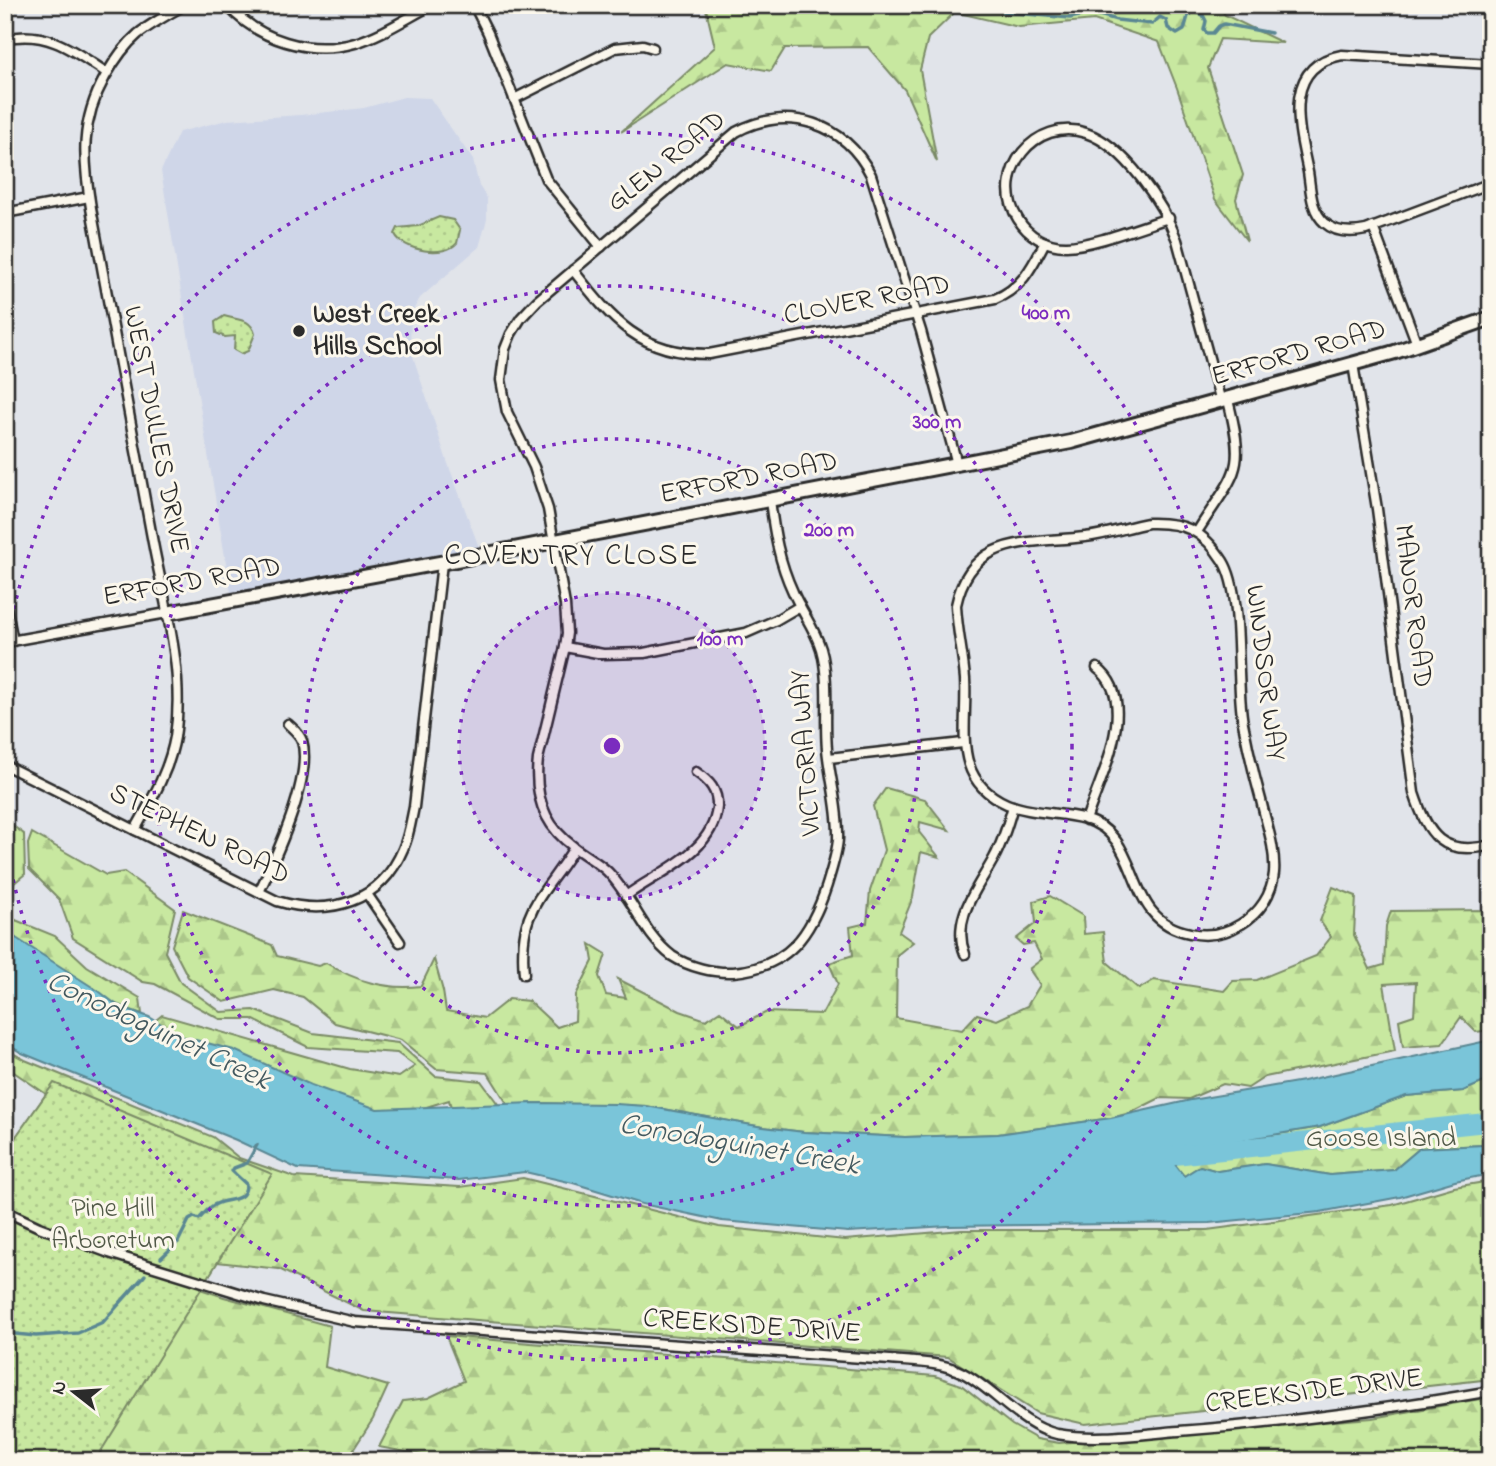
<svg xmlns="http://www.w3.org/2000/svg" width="1496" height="1466" font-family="'Indie Flower',sans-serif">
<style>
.built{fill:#cfd6e8}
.forest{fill:url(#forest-firs);stroke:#7a8a66;stroke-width:2}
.park{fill:url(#park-dots);stroke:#7a8a66;stroke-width:2}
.water{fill:#7ac5d9;stroke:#5a8793;stroke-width:2}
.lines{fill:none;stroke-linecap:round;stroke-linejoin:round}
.stream{stroke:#5a8793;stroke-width:3.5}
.river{stroke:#7ac5d9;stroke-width:19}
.street-casing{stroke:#2b2b2b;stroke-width:13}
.secondary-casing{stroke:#2b2b2b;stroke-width:18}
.street{stroke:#fbf7ec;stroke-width:8}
.secondary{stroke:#fbf7ec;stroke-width:12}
.ring{fill:none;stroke:#7b2cbf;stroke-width:3.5;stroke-dasharray:3.5 7}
.poi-dot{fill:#2b2b2b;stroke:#fbf7ec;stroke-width:2.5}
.labels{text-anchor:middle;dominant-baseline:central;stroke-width:6;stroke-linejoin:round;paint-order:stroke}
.street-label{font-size:28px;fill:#2b2b2b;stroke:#fbf7ec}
.poi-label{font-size:28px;font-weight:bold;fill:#2b2b2b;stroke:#fbf7ec;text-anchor:start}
.park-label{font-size:28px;fill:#525a48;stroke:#fbf7ec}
.neighbourhood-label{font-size:30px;letter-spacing:2px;fill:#2b2b2b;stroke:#fbf7ec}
.water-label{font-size:30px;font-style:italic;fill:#43595f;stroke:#fbf7ec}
.centre{fill:#7b2cbf;stroke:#fbf7ec;stroke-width:3.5}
.ring-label{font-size:21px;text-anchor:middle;font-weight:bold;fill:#7b2cbf;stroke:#fbf7ec;stroke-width:6;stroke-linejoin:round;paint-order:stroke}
</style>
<defs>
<pattern id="forest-firs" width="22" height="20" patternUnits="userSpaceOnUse" patternTransform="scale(1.75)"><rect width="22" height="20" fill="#c8e8a0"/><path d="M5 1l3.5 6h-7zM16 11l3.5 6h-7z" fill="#acc78a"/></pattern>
<pattern id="park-dots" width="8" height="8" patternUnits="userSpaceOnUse" patternTransform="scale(1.75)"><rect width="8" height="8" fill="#c8e8a0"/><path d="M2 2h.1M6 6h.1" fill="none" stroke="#acc78a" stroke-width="1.8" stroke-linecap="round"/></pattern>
</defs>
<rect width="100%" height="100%" fill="#e1e4ea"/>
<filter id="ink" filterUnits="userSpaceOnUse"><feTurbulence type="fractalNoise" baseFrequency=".0143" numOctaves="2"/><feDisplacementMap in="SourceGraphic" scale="14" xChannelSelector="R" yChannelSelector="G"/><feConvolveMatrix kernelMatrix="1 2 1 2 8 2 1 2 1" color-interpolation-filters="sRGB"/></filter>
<g filter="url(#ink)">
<path class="built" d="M 404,97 L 430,98 L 473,160 L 479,186 L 487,198 L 487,219 L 479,247 L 420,298 L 411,314 L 410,347 L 447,461 L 480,550 L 231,593 L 161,171 L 179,132 L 227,120 L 300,115 L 364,108 Z"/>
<g class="forest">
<path d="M 705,5 L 1218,5 L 1225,15 L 1283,43 L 1220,39 L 1208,68 L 1243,175 L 1236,199 L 1247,241 L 1215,199 L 1177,88 L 1159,42 L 1094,20 L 1019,27 L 955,12 L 928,38 L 920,70 L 937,162 L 905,90 L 868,47 L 785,48 L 771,71 L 728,63 L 621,132 L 715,47 Z"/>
<path d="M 886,788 L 925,799 L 949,830 L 920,822 L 919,832 L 939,857 L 921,852 L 913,897 L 899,932 L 913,942 L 897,955 L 896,1018 L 962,1030 L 977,1014 L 997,1020 L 1027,1006 L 1040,985 L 1029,969 L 1042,959 L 1034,943 L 1023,945 L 1016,939 L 1036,923 L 1034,901 L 1050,896 L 1083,916 L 1084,934 L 1103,932 L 1107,962 L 1139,989 L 1154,980 L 1224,991 L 1233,981 L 1257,980 L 1316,956 L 1331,937 L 1320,921 L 1333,887 L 1356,896 L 1354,935 L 1370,969 L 1384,965 L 1386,926 L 1391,911 L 1491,910 L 1491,1030 L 1476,1032 L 1461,1017 L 1442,1044 L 1403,1047 L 1399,1020 L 1414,1015 L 1416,982 L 1384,984 L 1395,1051 L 1265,1077 L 1248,1088 L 1223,1084 L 1189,1099 L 1160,1098 L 1130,1113 L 1111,1118 L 998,1134 L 905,1137 L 804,1132 L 763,1127 L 646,1106 L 540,1103 L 508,1105 L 488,1073 L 436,1069 L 401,1040 L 335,1023 L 303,997 L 274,990 L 224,1002 L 188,977 L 172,946 L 183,910 L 272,945 L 277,956 L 318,966 L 326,963 C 356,981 385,990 421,986 L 434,959 L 443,991 L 446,1011 L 485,1018 L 509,999 L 529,1001 L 557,1027 L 575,1021 L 576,995 L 593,961 L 590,944 L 606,954 L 599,976 L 606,995 L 626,998 L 618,979 L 680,1011 L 706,1020 L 720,1011 L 739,1026 L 767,1012 L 822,1014 L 838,984 L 829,963 L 853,955 L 850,927 L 867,923 L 870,891 L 884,850 L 873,806 Z"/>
<path d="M 5,820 L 24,834 L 25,874 L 13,884 L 7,913 Z"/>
<path d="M 32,833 L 106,875 L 124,872 L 175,909 L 165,952 L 181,983 L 221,1012 L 254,1010 L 313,1033 L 398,1043 L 435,1076 L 481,1081 L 498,1104 L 485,1110 L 452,1111 L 449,1100 L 410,1112 L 378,1113 L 150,1025 L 162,1015 L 350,1069 L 399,1077 L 415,1066 L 397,1053 L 308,1047 L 252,1019 L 220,1019 L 155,984 L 143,982 L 73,938 L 59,899 L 29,869 L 28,844 Z"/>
<path d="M 13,919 L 55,936 L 87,966 L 140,998 L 142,1014 C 93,998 47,968 10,933 Z"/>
<path d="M 5,1049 L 25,1060 L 213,1137 L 239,1158 L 294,1177 L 460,1187 L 523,1178 L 719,1227 L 845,1240 L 962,1230 L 1207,1230 L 1392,1205 L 1454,1187 L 1491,1181 L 1491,1379 L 1085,1424 L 1037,1413 L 948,1357 L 364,1311 L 279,1269 L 173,1257 L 5,1153 L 46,1094 L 5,1066 Z"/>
<path d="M 1491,1079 L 1491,1141 L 1484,1145 L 1420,1148 L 1394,1170 L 1330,1175 L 1265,1164 L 1218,1171 L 1200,1166 L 1184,1176 L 1174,1164 L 1178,1151 L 1320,1127 L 1406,1096 L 1463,1091 Z"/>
<path d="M 5,1219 L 25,1230 L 224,1297 L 330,1326 L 325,1367 L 388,1386 L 373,1419 L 346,1461 L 186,1461 L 178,1453 L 125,1461 L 5,1461 Z"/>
<path d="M 446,1336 L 935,1376 L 961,1385 L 1012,1425 L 1037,1439 L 1059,1443 L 1372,1418 L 1491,1397 L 1491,1461 L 612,1461 L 479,1449 L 444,1459 L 379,1447 L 403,1401 L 428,1398 L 464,1381 Z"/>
</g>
<g class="park">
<path d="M 439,217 L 453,220 L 460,230 L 457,243 C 445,258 403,251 395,234 L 398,228 L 418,226 Z"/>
<path d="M 224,316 C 237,320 251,318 255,334 L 248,351 L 241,354 L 234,350 L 235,336 L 225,337 L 216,333 L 215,322 Z"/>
<path d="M 54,1083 L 272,1174 L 95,1461 L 40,1461 L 5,1454 L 5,1152 Z"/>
</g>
<path class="water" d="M 5,931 L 100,992 L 117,1005 L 149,1017 L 184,1037 L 234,1050 L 311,1085 L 377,1109 L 533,1103 L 616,1104 L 646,1106 L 763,1127 L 804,1132 L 905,1137 L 998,1134 L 1111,1118 L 1191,1100 L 1303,1081 L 1491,1040 L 1491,1079 L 1463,1091 L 1406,1096 L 1320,1127 L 1178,1151 L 1174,1163 L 1184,1176 L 1200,1166 L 1218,1171 L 1265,1164 L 1330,1175 L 1394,1170 L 1420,1148 L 1484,1145 L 1491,1141 L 1491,1174 L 1455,1181 L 1400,1197 L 1320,1212 L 1209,1223 L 948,1226 L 848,1232 L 722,1221 L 642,1204 L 573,1183 L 525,1172 L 459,1180 L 298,1169 L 236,1140 L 22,1053 L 5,1043 Z"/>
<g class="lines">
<g class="stream">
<path d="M 966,5 L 980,10 L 990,8 L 1004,12 L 1070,18 L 1092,13 L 1117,20 L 1152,24 L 1160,17 L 1166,20 L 1168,28 L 1177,34 L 1184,30 L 1188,16 L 1193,11 L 1203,15 L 1206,21 L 1204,30 L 1207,33 L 1213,33 L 1219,26 L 1224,24 L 1271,33"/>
<path d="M 161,1258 L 178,1242 L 189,1220 L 194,1217 L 199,1219 C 204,1214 210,1206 216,1204 C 228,1198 246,1203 246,1184 L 232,1171 L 234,1168 L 247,1163 L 257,1145"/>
<path d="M 5,1333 L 36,1336 L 78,1333 L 103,1322 L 145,1275"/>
</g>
<path class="river" d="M 1151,1158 L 1491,1122"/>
<defs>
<g id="street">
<path d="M 227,5 C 259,40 309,56 355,43 C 382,35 407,18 432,5"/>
<path d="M 474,5 L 488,33 L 546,179 L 601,247"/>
<path d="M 5,39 C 47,29 74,51 107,73"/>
<path d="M 1491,64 L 1342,55 C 1281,66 1299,129 1308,172 C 1311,189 1310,210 1325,223 C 1336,233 1352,233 1366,230 L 1491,183"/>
<path d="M 514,99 L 615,48 L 643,45 L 653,48"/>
<path d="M 5,213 L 89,197"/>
<path d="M 1169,218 C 1142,226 1092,246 1066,246 C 1046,246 1028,236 1018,219 C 989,173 1036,116 1086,133 C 1125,146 1163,204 1177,240 L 1221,402"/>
<path d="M 1373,227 L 1417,344"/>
<path d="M 573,270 C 613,321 640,354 709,354 L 995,299 C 1022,288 1032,267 1045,242"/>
<path d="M 1353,364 L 1377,509 L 1414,793 C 1428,835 1442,857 1491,845"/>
<path d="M 770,500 C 774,532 779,562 793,592 C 801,611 815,629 821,649 C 830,681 824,717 827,749 C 830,780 839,808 838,839 C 837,854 831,871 827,885 C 811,934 789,967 733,972 C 713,973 689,967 672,956 C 643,934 633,898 608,872 C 598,862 585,856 574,847 C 544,826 534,795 538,759 L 565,647 L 567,633 L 565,605 L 548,509 L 534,467 L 507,412 L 501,380 L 505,349 L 511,334 L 521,318 L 537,301 L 736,132 C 788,104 845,123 871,175 L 921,331 L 957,464"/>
<path d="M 1148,523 C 1184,522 1203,530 1223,561 C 1244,595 1235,680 1243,723 C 1248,749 1254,775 1261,800 C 1266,823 1276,849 1274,873 C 1272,894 1260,913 1241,924 C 1225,934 1209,937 1190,933 C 1120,920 1146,837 1085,819 C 1060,812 1031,814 1007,804 C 950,779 968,727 965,679 C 963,654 957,630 956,605 C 971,534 1028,544 1085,537 C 1106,535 1127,527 1148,523 Z"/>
<path d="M 1197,532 C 1235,471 1247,475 1228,400"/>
<path d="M 5,601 L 13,641"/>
<path d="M 5,642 L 167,613"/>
<path d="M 565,647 L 603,654 L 644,653 L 746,633 L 776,620 L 800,606"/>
<path d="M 829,758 L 963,743"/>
<path d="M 5,765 L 277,901 C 330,917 381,902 403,849 C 409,836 411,821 414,807 L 442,563"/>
<path d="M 1086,820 C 1100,778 1141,701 1097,668"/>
<path d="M 135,830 C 151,801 169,771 175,737 C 185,672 165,606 153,543 C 133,431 111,320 91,208 C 83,159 80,122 105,77 C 114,61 124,46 138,34 C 152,23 169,14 184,5"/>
<path d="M 259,892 C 275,859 313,777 302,741 C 300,734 293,729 288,724"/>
<path d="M 367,894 L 400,942"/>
<path d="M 626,896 C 658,872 713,853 717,807 C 718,790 709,781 696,772"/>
<path d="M 965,954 C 951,918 978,888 994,858 C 1003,841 1008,824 1013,806"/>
<path d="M 524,974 C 518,908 542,899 574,848"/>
<path d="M 5,1211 L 39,1227 L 109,1253 L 264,1301 L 355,1322 L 890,1360 C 914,1362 942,1362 963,1373 C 995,1390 1021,1426 1057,1434 C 1096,1441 1140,1434 1179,1431 C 1284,1423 1387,1409 1491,1391"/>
</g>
<path id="secondary" d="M 167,613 L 456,560 L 1071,442 L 1395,352 L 1491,318"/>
</defs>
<use href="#street" class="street-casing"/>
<use href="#secondary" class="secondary-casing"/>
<use href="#street" class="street"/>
<use href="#secondary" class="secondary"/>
</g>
</g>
<circle cx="612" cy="746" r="153" fill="#7b2cbf" fill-opacity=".12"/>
<g class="ring">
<circle cx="612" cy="746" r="153"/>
<circle cx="612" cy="746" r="307"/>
<circle cx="612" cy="746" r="460"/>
<path d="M6 650A614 614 0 1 1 6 842"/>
</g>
<circle class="poi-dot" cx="299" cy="331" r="7"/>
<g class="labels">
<g class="street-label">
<text transform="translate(667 162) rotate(-39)">GLEN ROAD</text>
<text transform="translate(867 301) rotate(-11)">CLOVER ROAD</text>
<text transform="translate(1299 354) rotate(-16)">ERFORD ROAD</text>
<text transform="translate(155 430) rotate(79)">WEST DULLES DRIVE</text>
<text transform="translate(749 479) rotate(-11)">ERFORD ROAD</text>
<text transform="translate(192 583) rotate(-10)">ERFORD ROAD</text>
<text transform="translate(1412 606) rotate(83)">MANOR ROAD</text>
<text transform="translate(1264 673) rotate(83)">WINDSOR WAY</text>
<text transform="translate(807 753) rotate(-94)">VICTORIA WAY</text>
<text transform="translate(199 835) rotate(26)">STEPHEN ROAD</text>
<text transform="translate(752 1327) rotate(4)">CREEKSIDE DRIVE</text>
<text transform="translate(1314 1392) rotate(-7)">CREEKSIDE DRIVE</text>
</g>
<g class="poi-label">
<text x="313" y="315">West Creek<tspan x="313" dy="32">Hills School</tspan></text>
</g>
<g class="park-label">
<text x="1381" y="1139">Goose Island</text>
<text x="113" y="1209">Pine Hill<tspan x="113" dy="32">Arboretum</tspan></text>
</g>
<g class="neighbourhood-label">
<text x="572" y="557">COVENTRY CLOSE</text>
</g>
<g class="water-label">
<text transform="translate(158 1032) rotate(25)">Conodoguinet Creek</text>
<text transform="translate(739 1146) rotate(10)">Conodoguinet Creek</text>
</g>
</g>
<circle cx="612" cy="746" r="10" class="centre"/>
<g class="ring-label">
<text x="1046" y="319">400 m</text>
<text x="937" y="428">300 m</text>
<text x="829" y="536">200 m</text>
<text x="720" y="645">100 m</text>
</g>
<rect width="1496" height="1466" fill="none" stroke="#fbf7ec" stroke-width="28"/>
<rect x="14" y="14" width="1468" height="1438" fill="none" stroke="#2b2b2b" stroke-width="2.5" filter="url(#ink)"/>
<g transform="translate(74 1392) rotate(287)" stroke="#fbf7ec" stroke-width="5" paint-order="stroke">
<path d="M0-5L12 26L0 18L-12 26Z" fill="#2b2b2b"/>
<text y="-10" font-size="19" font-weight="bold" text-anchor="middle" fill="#2b2b2b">N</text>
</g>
</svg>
